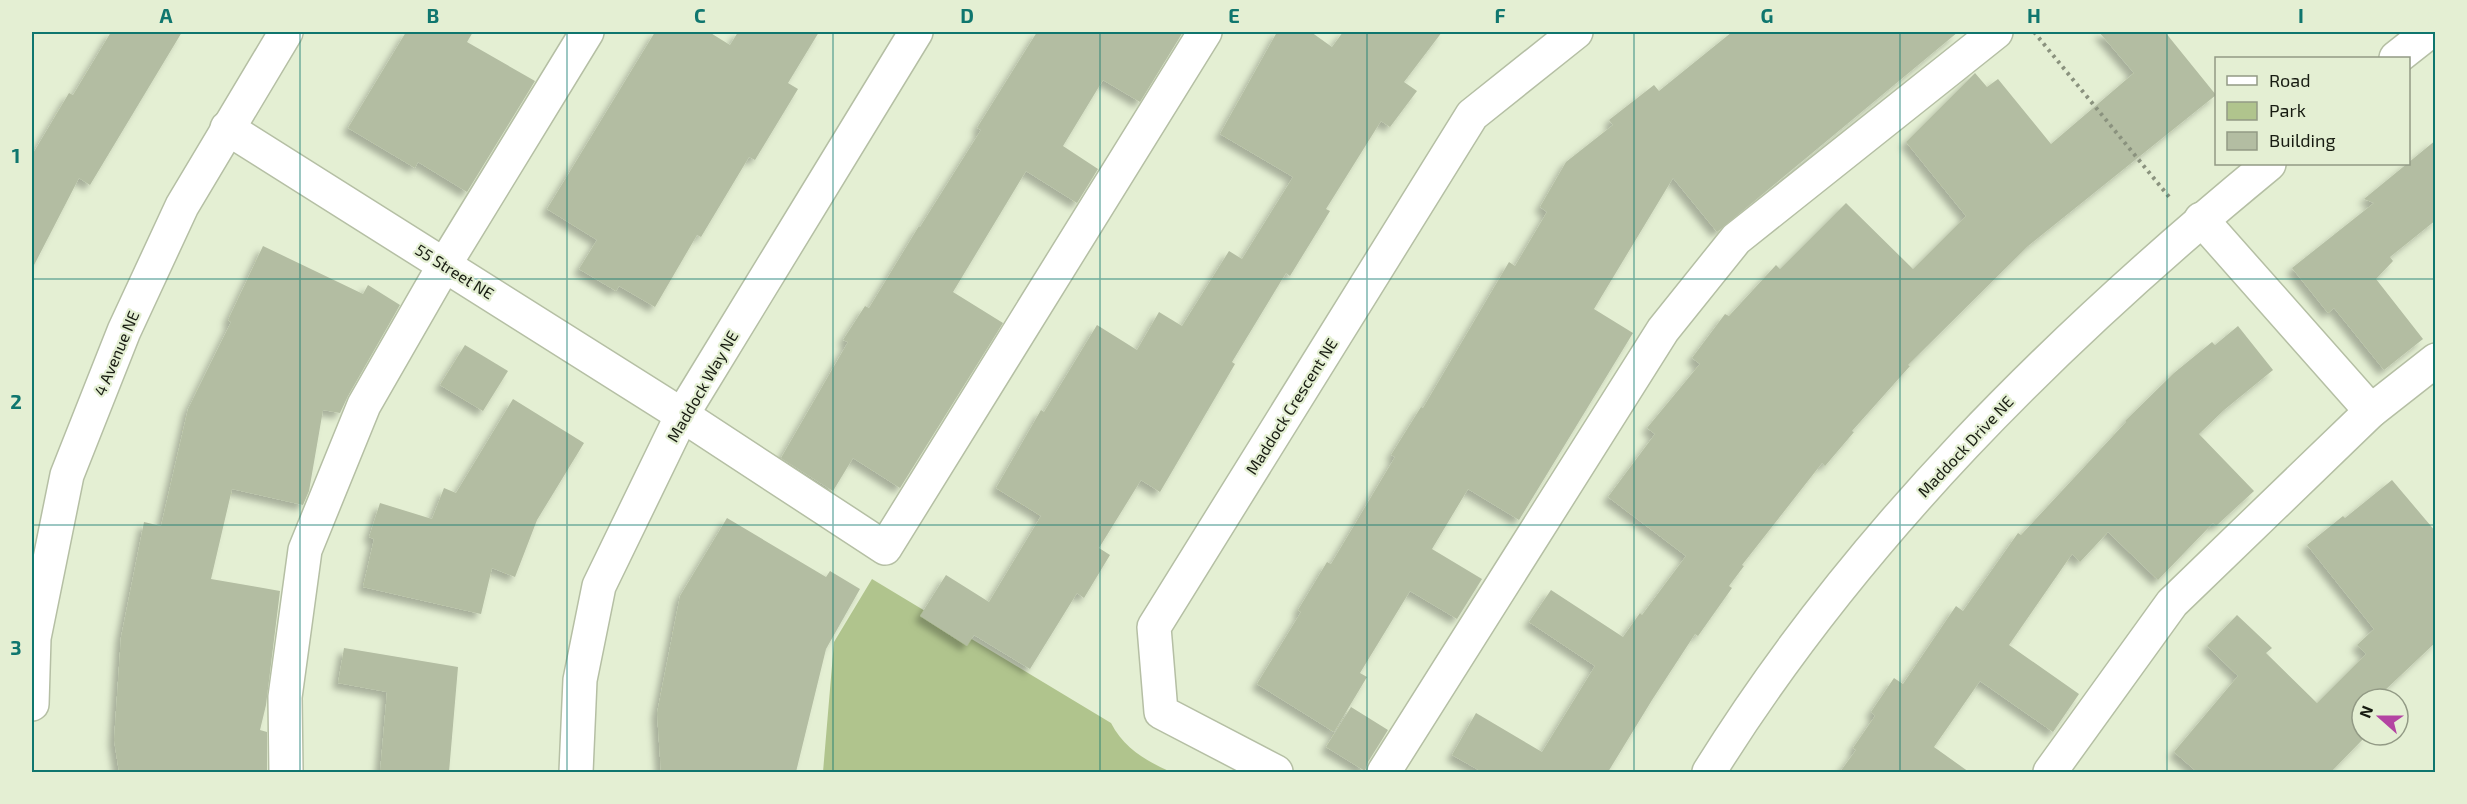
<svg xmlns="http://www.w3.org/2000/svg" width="2467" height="804" font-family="'Exo 2',sans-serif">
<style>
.green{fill:#b0c48d}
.building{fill:#b3bda2;filter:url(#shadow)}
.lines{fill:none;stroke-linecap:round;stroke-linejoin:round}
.minor-casing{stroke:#b5bfa4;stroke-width:36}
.path{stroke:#8a927e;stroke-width:4;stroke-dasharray:3 4.5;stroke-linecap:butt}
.minor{stroke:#fff;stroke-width:33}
.grid{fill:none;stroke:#0f766e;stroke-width:1.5;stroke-opacity:0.55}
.labels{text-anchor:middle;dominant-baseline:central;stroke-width:4.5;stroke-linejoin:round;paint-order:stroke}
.street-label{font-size:16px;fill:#171b11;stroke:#e4efd3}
.neatline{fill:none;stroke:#0f766e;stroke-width:2}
.grid-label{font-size:20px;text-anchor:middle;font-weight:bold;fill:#0f766e}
</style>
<defs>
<filter id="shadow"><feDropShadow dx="-5.5" dy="5.5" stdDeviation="3" flood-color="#0004"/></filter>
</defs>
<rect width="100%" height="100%" fill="#e4efd3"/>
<path class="green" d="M 872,579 L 1111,723 C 1124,748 1146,761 1171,772 L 823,772 L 834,642 Z"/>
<g class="building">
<path d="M 111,32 L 182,32 L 90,185 L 79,178 L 32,269 L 32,155 L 69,93 L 73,95 Z"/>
<path d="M 406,32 L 473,32 L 467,42 L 535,81 L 467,192 L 418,162 L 415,168 L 348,128 Z"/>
<path d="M 655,32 L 709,32 L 730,45 L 738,32 L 819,32 L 788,83 L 798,89 L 755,160 L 749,157 L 701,237 L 697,235 L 655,307 L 619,286 L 616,291 L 579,269 L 597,240 L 547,209 Z"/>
<path d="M 1037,32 L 1183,32 L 1140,102 L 1103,80 L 1063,146 L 1098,169 L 1077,203 L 1026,171 L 953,292 L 1003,323 L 900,488 L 853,458 L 833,491 L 781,458 L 848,342 L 843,340 L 865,306 L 869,308 L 919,226 L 920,227 L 981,130 L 977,128 Z"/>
<path d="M 1277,32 L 1311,32 L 1332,47 L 1343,32 L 1442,32 L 1404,82 L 1417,91 L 1390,127 L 1381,121 L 1326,209 L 1330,211 L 1290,276 L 1286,273 L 1232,362 L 1235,364 L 1160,492 L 1141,480 L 1099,548 L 1110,555 L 1084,598 L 1077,593 L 1030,669 L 974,635 L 967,646 L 920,616 L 946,575 L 989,602 L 1041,516 L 996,488 L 1041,410 L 1044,412 L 1097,325 L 1137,350 L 1159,312 L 1182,326 L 1229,251 L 1242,259 L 1293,177 L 1220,134 Z"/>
<path d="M 1732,32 L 1958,32 L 1717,232 L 1673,178 L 1594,309 L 1633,333 L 1519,520 L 1468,489 L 1432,549 L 1482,579 L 1457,619 L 1410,591 L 1360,673 L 1367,677 L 1334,732 L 1257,684 L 1301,612 L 1298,610 L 1327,562 L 1331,564 L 1395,457 L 1391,455 L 1421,407 L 1423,408 L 1509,262 L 1515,266 L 1547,212 L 1540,207 L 1566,162 L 1613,125 L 1609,120 L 1654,85 L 1659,91 Z"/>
<path d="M 2099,32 L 2165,32 L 2216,95 L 2028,246 L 1908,365 L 1910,366 L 1852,431 L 1854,432 L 1825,466 L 1822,463 L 1742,565 L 1744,566 L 1729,586 L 1732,588 L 1698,636 L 1695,634 L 1652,700 L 1608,772 L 1482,772 L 1452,755 L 1476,713 L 1542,752 L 1595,666 L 1529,622 L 1551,590 L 1623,637 L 1640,613 L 1642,615 L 1686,556 L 1608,497 L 1655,434 L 1647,428 L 1700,364 L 1692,358 L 1725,314 L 1729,316 L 1776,265 L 1780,269 L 1846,203 L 1913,269 L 1966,216 L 1906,142 L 1975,73 L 1987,87 L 1998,79 L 2051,144 L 2134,73 Z"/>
<path d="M 2436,140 L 2436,220 L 2390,257 L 2393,261 L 2376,279 L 2423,339 L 2384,370 L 2334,308 L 2328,313 L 2292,268 L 2374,203 L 2364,199 Z"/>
<path d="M 263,246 L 363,294 L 368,285 L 400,305 L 348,396 L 340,413 L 323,410 L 309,491 L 303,505 L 232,489 L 211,579 L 280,591 L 266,705 L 260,730 L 267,732 L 267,770 L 238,772 L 119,772 L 114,740 L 121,637 L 144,522 L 161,526 L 188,409 L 231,322 L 228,320 Z"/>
<path d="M 2238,326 L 2273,370 L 2224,410 L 2199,434 L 2254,491 L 2216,526 L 2213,523 L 2158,580 L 2108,532 L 2080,562 L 2072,554 L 2009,645 L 2079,694 L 2053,732 L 1980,681 L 1934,747 L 1969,772 L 1840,772 L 1856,750 L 1853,748 L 1875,716 L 1871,712 L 1894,678 L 1903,684 L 1956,606 L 1963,611 L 2018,533 L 2021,535 L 2126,422 L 2125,421 L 2174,373 L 2212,342 L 2215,345 Z"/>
<path d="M 465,345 L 508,371 L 483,411 L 440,385 Z"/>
<path d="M 513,399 L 584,443 L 537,520 L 515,577 L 492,568 L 481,614 L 363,587 L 374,539 L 369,537 L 380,503 L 432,519 L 444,488 L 456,493 Z"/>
<path d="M 2392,480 L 2436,532 L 2436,642 L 2382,693 L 2389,699 L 2362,699 L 2362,735 L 2367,735 L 2331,772 L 2197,772 L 2174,752 L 2238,676 L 2207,646 L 2237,615 L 2272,648 L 2266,653 L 2317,703 L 2366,654 L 2357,645 L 2374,629 L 2307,545 L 2343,516 L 2345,518 Z"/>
<path d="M 727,518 L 826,577 L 830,571 L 860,589 L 826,649 L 796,772 L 661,772 L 657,713 L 680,596 Z"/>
<path d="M 344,648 L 458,667 L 449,772 L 380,772 L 387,692 L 338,683 Z"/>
<path d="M 1351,707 L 1388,730 L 1368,762 L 1365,771 L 1326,747 Z"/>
</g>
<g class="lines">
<defs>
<g id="minor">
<path d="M 2396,58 L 2429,32"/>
<path d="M 227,128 L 682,415 L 885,548 L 1205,32"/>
<path d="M 2201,219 L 2371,411"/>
<path d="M 32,704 L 34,638 L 67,475 L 124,331 L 182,206 L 286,32"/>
<path d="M 286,772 L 285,697 L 305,550 L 364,405 L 445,264 L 587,32"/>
<path d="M 576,772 L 580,680 L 599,586 L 682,415 L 916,32"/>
<path d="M 1276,772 L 1161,712 L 1154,627 L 1472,115 L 1576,32"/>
<path d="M 1384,772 L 1663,330 L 1736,239 L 1996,32"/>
<path d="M 1709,772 C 1855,537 2056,339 2269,164"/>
<path d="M 2050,772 L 2172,603 L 2371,411 L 2436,360"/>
</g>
</defs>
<use href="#minor" class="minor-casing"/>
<path class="path" d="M 2034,32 L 2170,198"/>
<use href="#minor" class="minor"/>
</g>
<path class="grid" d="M 300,32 L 300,772M 567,32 L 567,772M 833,32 L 833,772M 1100,32 L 1100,772M 1367,32 L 1367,772M 1634,32 L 1634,772M 1900,32 L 1900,772M 2167,32 L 2167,772M 32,279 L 2436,279M 32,525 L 2436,525"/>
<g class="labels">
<g class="street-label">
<text transform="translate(455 271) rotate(32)">55 Street NE</text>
<text transform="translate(116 353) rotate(-67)">4 Avenue NE</text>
<text transform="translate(702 386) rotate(-60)">Maddock Way NE</text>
<text transform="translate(1291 406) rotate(-58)">Maddock Crescent NE</text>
<text transform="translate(1965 446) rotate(-47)">Maddock Drive NE</text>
</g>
</g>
<rect width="2467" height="804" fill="none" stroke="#e4efd3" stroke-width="66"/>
<rect x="2215" y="57" width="195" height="108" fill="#e4efd3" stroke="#929a85" stroke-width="1.5"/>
<rect x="2227" y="76" width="30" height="9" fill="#ffffff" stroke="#929a85" stroke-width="1.5"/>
<text x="2269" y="87" font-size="18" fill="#171b11">Road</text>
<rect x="2227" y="102" width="30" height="18" fill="#b0c48d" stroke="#929a85" stroke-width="1.5"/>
<text x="2269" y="117" font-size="18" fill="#171b11">Park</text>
<rect x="2227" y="132" width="30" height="18" fill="#b3bda2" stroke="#929a85" stroke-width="1.5"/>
<text x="2269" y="147" font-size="18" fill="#171b11">Building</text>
<g transform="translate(2380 717) rotate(291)"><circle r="28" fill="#e4efd3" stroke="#929a85" stroke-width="1.5"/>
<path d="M0-4.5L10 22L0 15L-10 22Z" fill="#b344a2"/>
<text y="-9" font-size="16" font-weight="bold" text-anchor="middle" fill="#171b11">N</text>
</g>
<rect x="33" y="33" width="2401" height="738" class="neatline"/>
<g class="grid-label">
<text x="166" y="23">A</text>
<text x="433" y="23">B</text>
<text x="700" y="23">C</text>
<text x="967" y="23">D</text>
<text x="1234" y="23">E</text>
<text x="1500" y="23">F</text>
<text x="1767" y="23">G</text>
<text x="2034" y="23">H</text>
<text x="2301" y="23">I</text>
<text x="16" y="163">1</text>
<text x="16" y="409">2</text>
<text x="16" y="655">3</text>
</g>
</svg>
